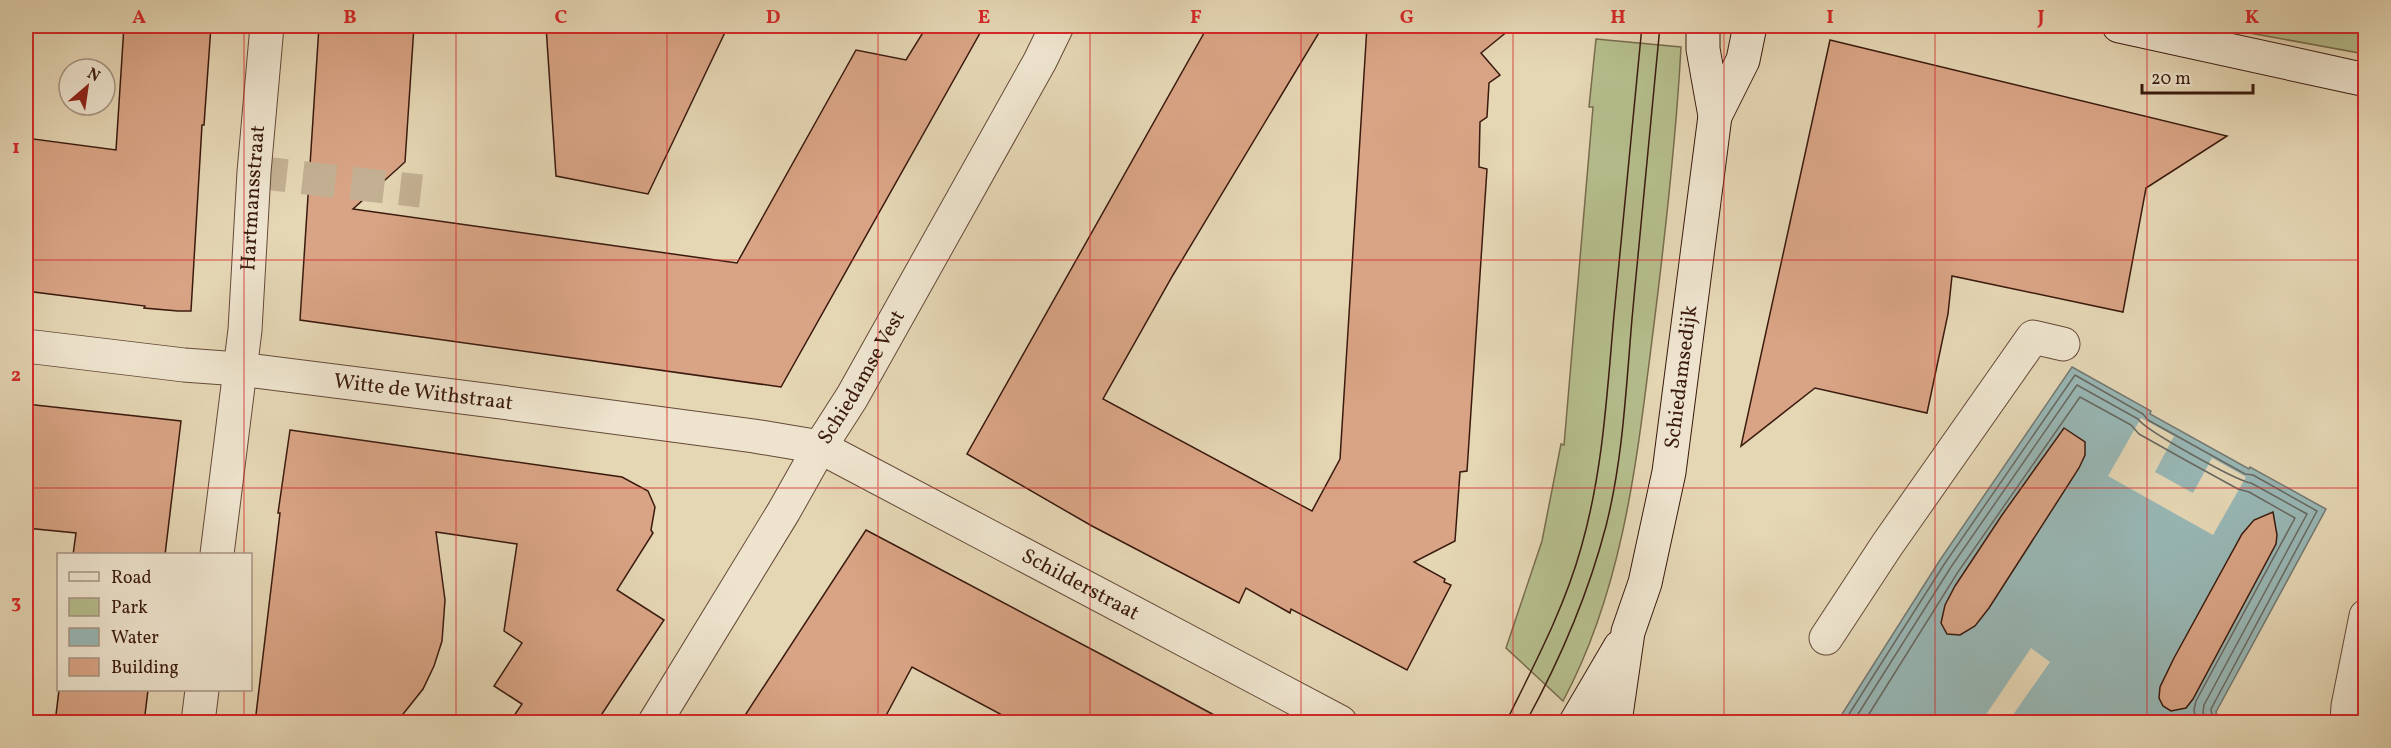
<svg xmlns="http://www.w3.org/2000/svg" width="2391" height="748" font-family="Vollkorn,serif">
<style>
.green{fill:#b5bd8c;stroke:#786c4d;stroke-width:1.5}
.water{fill:#98b7b5;stroke:#727872;stroke-width:1.5}
.pier{fill:#e5d6b4}
.lines{fill:none;stroke-linecap:round;stroke-linejoin:round}
.shore{stroke:#696862;stroke-width:1.5}
.building{fill:#d9a485;stroke:#3a1a0e;stroke-width:1.5}
.street-tunnel{stroke:#c3b093;stroke-width:33;stroke-dasharray:33 16;stroke-linecap:butt}
.street-casing{stroke:#654938;stroke-width:35}
.secondary-casing{stroke:#3a1a0e;stroke-width:35}
.street{stroke:#eee4ce;stroke-width:33}
.secondary{stroke:#eee4ce;stroke-width:33}
.tram{stroke:#3a1a0e;stroke-width:1.5}
.grid{fill:none;stroke:#d62828;stroke-width:1.5;stroke-opacity:0.55}
.labels{text-anchor:middle;dominant-baseline:central;stroke-width:6;stroke-linejoin:round;paint-order:stroke}
.street-label{font-size:21px;fill:#3a1a0e;stroke:#eee4ce}
.neatline{fill:none;stroke:#d62828;stroke-width:2}
.grid-label{font-size:20px;text-anchor:middle;font-weight:bold;fill:#d62828}
</style>
<rect width="100%" height="100%" fill="#e5d6b4"/>
<filter id="stains"><feTurbulence type="fractalNoise" baseFrequency=".00333" numOctaves="4"/><feColorMatrix values="0 0 0 0 .2 0 0 0 0 .09 0 0 0 0 .02 0 0 0 .5 -.17"/></filter>
<radialGradient id="worn" r=".72"><stop offset=".6" stop-color="#630" stop-opacity="0"/><stop offset="1" stop-color="#630" stop-opacity=".3"/></radialGradient>
<g class="green">
<path d="M 2211,26 L 2335,26 L 2365,32 L 2365,54 Z"/>
<path d="M 1596,39 L 1681,47 C 1676,142 1665,237 1653,332 C 1637,458 1624,587 1563,701 L 1506,648 L 1542,541 L 1561,444 L 1564,445 L 1593,107 L 1589,107 Z"/>
</g>
<path class="water" d="M 2072,367 L 2151,411 L 2150,414 L 2249,469 L 2250,467 L 2326,509 L 2216,712 L 2219,722 L 1837,722 L 1940,560 Z"/>
<g class="pier">
<path d="M 2141,418 L 2174,436 L 2155,472 L 2193,493 L 2212,458 L 2246,477 L 2213,535 L 2108,476 Z"/>
<path d="M 2031,648 L 2050,662 L 2008,722 L 1981,722 Z"/>
</g>
<g class="lines">
<g class="shore">
<path d="M 1844,722 L 1945,563 L 2075,375 L 2143,414 L 2148,420 L 2245,474 L 2253,475 L 2317,511 L 2211,709 L 2213,722"/>
<path d="M 1853,722 L 1951,567 L 2077,385 L 2138,419 C 2146,431 2237,481 2251,483 L 2307,514 L 2204,705 L 2203,712 L 2205,722"/>
<path d="M 1864,722 L 1958,572 L 2080,397 L 2131,425 L 2139,434 L 2187,461 L 2238,489 L 2249,492 L 2295,518 L 2196,701 L 2194,710 L 2196,722"/>
</g>
</g>
<g class="building">
<path d="M 124,26 L 211,26 L 204,125 L 202,125 L 191,311 L 178,311 L 144,308 L 145,306 L 26,291 L 26,138 L 116,150 Z"/>
<path d="M 319,26 L 414,26 L 405,162 L 353,209 L 737,263 L 856,50 L 906,60 L 927,26 L 984,26 L 781,387 L 300,320 Z"/>
<path d="M 546,26 L 728,26 L 648,194 L 556,176 Z"/>
<path d="M 1208,26 L 1323,26 L 1173,275 L 1103,399 L 1312,511 L 1340,459 L 1367,26 L 1514,26 L 1481,53 L 1500,75 L 1489,83 L 1487,117 L 1480,122 L 1479,167 L 1487,169 L 1467,471 L 1460,472 L 1455,541 L 1414,562 L 1445,579 L 1444,582 L 1451,585 L 1407,670 L 1291,609 L 1290,613 L 1246,588 L 1239,603 L 1092,526 L 967,454 Z"/>
<path d="M 1830,40 L 2227,136 L 2146,188 L 2123,312 L 1952,276 L 1948,314 L 1927,413 L 1815,388 L 1741,446 Z"/>
<path d="M 26,404 L 181,421 L 165,555 L 73,555 L 76,533 L 26,528 Z"/>
<path d="M 2064,428 L 2085,442 L 2085,455 L 2079,468 L 1989,608 L 1975,626 L 1960,635 L 1947,634 L 1941,623 L 1945,605 L 1955,586 L 2002,515 Z"/>
<path d="M 290,430 L 622,477 L 648,491 L 655,507 L 651,530 L 653,533 L 617,590 L 664,620 L 596,723 L 509,723 L 522,704 L 494,686 L 522,643 L 504,631 L 517,544 L 436,532 L 445,600 L 442,641 L 434,666 L 423,689 L 396,723 L 255,723 L 280,513 L 278,513 Z"/>
<path d="M 2273,512 L 2277,535 L 2276,544 L 2193,699 L 2186,708 L 2171,711 L 2163,706 L 2159,698 L 2160,687 L 2174,658 L 2242,534 L 2254,520 Z"/>
<path d="M 866,530 L 1110,659 L 1229,723 L 1017,723 L 912,667 L 882,723 L 740,723 Z"/>
<path d="M 59,690 L 148,690 L 144,723 L 55,723 Z"/>
</g>
<g class="lines">
<path class="street-tunnel" d="M 254,172 L 421,191"/>
<defs>
<g id="street">
<path id="s1" d="M 26,346 L 184,365 L 239,369 L 508,403 L 754,436 L 820,447 L 1340,722"/>
<path id="s2" d="M 217,554 L 245,330 L 254,172 L 267,26"/>
<path d="M 1826,638 L 1887,545 L 2033,337 L 2063,344"/>
<path d="M 198,722 L 202,690"/>
<path id="s3" d="M 655,722 L 784,511 L 820,447 L 852,397 L 1040,61 L 1057,26"/>
<path d="M 2347,722 L 2348,706 L 2366,616"/>
</g>
<g id="secondary">
<path d="M 2119,26 L 2366,80"/>
<path d="M 1715,116 L 1743,60 L 1750,26"/>
<path d="M 1576,722 L 1620,647"/>
<path id="s4" d="M 1615,722 L 1628,632 L 1645,583 L 1669,472 L 1715,116 L 1703,49 L 1703,26"/>
</g>
</defs>
<use href="#street" class="street-casing"/>
<use href="#secondary" class="secondary-casing"/>
<use href="#street" class="street"/>
<use href="#secondary" class="secondary"/>
<g class="tram">
<path d="M 1506,722 C 1534,665 1564,609 1581,548 C 1603,472 1607,393 1614,315 C 1623,218 1633,122 1642,26"/>
<path d="M 1526,722 C 1560,660 1588,595 1606,526 C 1623,459 1626,388 1632,319 C 1641,221 1651,123 1660,26"/>
</g>
</g>
<path class="grid" d="M 244,26 L 244,554M 456,26 L 456,722M 667,26 L 667,722M 878,26 L 878,722M 1090,26 L 1090,722M 1301,26 L 1301,722M 1513,26 L 1513,722M 1724,26 L 1724,722M 1935,26 L 1935,722M 2147,26 L 2147,722M 26,260 L 2366,260M 26,488 L 2366,488M 244,690 L 244,722"/>
<g class="labels">
<g class="street-label">
<text stroke="none"><textPath href="#s2" startOffset="358">Hartmansstraat</textPath></text>
<text stroke="none"><textPath href="#s4" startOffset="352">Schiedamsedijk</textPath></text>
<text stroke="none"><textPath href="#s3" startOffset="402">Schiedamse Vest</textPath></text>
<text stroke="none"><textPath href="#s1" startOffset="400">Witte de Withstraat</textPath></text>
<text stroke="none"><textPath href="#s1" startOffset="1095">Schilderstraat</textPath></text>
</g>
</g>
<rect width="2391" height="748" fill="none" stroke="#e5d6b4" stroke-width="66"/>
<rect x="57" y="553" width="195" height="138" fill="#eee4ce" stroke="#a69381" stroke-width="1.5"/>
<rect x="69" y="572" width="30" height="9" fill="#eee4ce" stroke="#a69381" stroke-width="1.5"/>
<text x="111" y="583" font-size="18" fill="#3a1a0e">Road</text>
<rect x="69" y="598" width="30" height="18" fill="#b5bd8c" stroke="#a69381" stroke-width="1.5"/>
<text x="111" y="613" font-size="18" fill="#3a1a0e">Park</text>
<rect x="69" y="628" width="30" height="18" fill="#98b7b5" stroke="#a69381" stroke-width="1.5"/>
<text x="111" y="643" font-size="18" fill="#3a1a0e">Water</text>
<rect x="69" y="658" width="30" height="18" fill="#d9a485" stroke="#a69381" stroke-width="1.5"/>
<text x="111" y="673" font-size="18" fill="#3a1a0e">Building</text>
<g transform="translate(87 87) rotate(29)"><circle r="28" fill="#eee4ce" stroke="#a69381" stroke-width="1.5"/>
<path d="M0-4.5L10 22L0 15L-10 22Z" fill="#8f2418"/>
<text y="-9" font-size="16" font-weight="bold" text-anchor="middle" fill="#3a1a0e">N</text>
</g>
<path d="M2142 84v9h111v-9" fill="none" stroke="#3a1a0e" stroke-width="3"/>
<text x="2151" y="84" font-size="18" fill="#3a1a0e" stroke="#eee4ce" stroke-width="4.5" paint-order="stroke">20 m</text>
<rect x="33" y="33" width="2325" height="682" class="neatline"/>
<g class="grid-label">
<text x="139" y="23">A</text>
<text x="350" y="23">B</text>
<text x="561" y="23">C</text>
<text x="773" y="23">D</text>
<text x="984" y="23">E</text>
<text x="1196" y="23">F</text>
<text x="1407" y="23">G</text>
<text x="1618" y="23">H</text>
<text x="1830" y="23">I</text>
<text x="2041" y="23">J</text>
<text x="2252" y="23">K</text>
<text x="16" y="153">1</text>
<text x="16" y="381">2</text>
<text x="16" y="608">3</text>
</g>
<rect width="100%" height="100%" filter="url(#stains)"/>
<rect width="100%" height="100%" fill="url(#worn)"/>
</svg>
